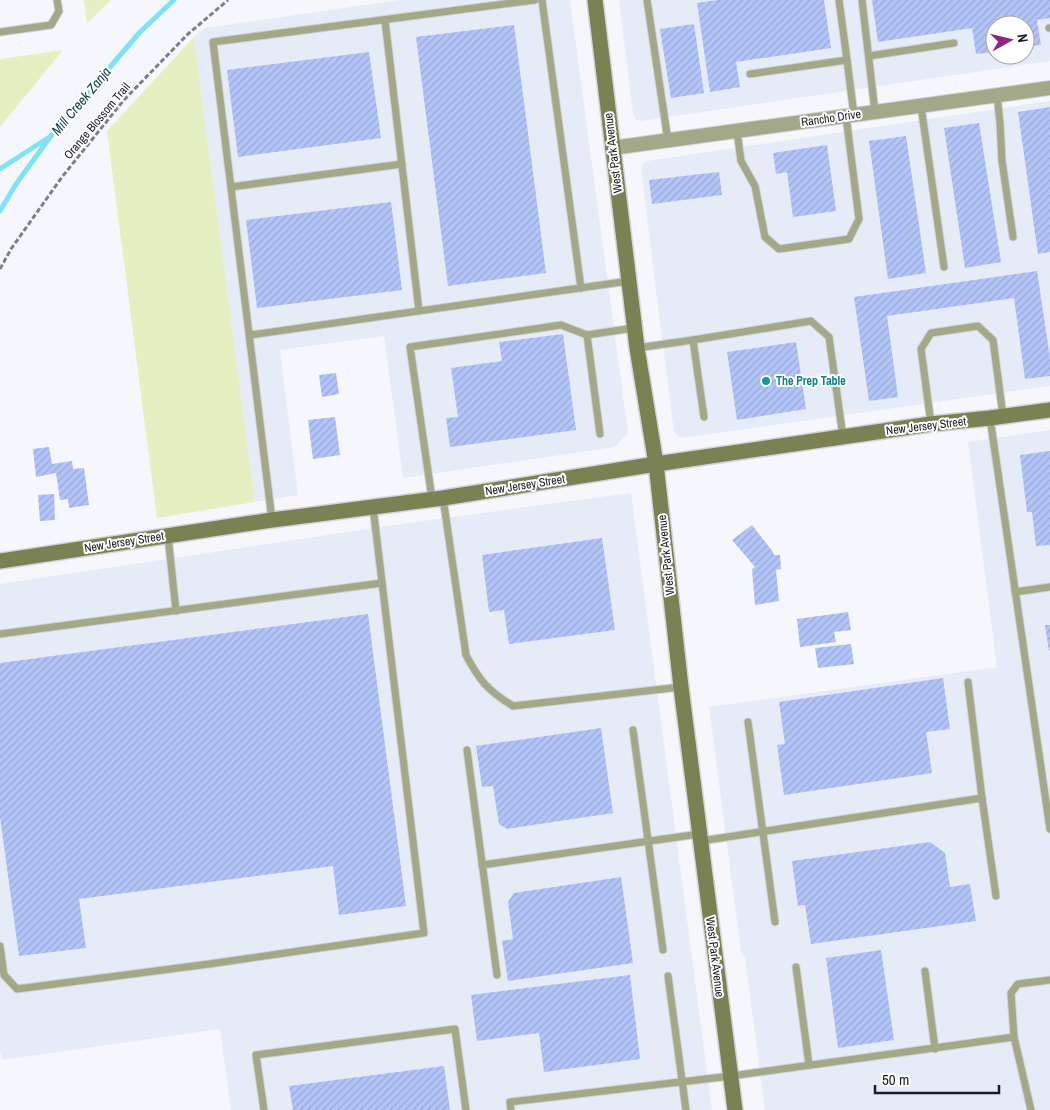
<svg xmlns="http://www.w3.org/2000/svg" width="1050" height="1110" font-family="'Archivo Narrow',sans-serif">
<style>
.built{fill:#e6ebf8;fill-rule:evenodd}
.grass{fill:#e6efc1}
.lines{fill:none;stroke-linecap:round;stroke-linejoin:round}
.stream{stroke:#7fe2f6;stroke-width:5}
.building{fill:url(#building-hatch)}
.lane-casing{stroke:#d2d4d9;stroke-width:9}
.street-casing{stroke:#d2d4d9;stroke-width:16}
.secondary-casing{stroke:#d2d4d9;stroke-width:18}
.path{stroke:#7e8085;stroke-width:3;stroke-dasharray:5 2.5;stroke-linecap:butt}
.lane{stroke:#a3a889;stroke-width:7}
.street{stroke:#a3a889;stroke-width:14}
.secondary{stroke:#7b8153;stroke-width:15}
.culture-dot{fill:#0f9aa8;stroke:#fff;stroke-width:2}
.labels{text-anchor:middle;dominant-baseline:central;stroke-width:4;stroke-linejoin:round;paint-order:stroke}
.street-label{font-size:12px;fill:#1a1c1f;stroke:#fff}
.culture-label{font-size:12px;font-weight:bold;fill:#0d838f;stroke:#fff;text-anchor:start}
.water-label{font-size:14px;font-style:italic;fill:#0e3d46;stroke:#fff}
</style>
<defs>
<pattern id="building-hatch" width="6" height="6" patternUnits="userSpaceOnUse" patternTransform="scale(1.25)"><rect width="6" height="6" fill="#b3c4f9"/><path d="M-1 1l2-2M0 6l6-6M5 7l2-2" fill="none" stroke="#99a8d5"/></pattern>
</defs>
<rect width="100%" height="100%" fill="#f5f7fd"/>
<g class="built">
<path d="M 400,0 L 570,0 L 628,433 L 615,447 L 403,478 L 384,336 L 280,350 L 298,495 L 255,502 L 194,37 L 205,28 Z"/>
<path d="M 619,0 L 1050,0 L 1050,61 L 641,121 L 636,120 L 633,114 ZM 995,25 L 1025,25 L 1025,55 L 995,55 Z"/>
<path d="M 1050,101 L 1050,386 L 682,438 L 678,436 L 674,432 L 659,315 L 641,168 L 643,163 L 647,161 Z"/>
<path d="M 1050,430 L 1050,1110 L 765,1110 L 745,958 L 741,952 L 709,707 L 997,667 L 968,442 Z"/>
<path d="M 631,493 L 712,1110 L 231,1110 L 220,1029 L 2,1060 L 0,1050 L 0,584 L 408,523 Z"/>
</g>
<g class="grass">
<path d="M 84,0 L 111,0 L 87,23 Z"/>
<path d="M 194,37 L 255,502 L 157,518 L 107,131 Z"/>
<path d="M 63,50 L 0,127 L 0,59 Z"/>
</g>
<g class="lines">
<g class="stream">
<path d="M 0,169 L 48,138"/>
<path d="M 0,211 L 16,184 L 51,136 L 140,32 L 174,0"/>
</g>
</g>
<g class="building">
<path d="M 718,0 L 824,0 L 831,48 L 736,62 L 740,87 L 710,92 L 697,3 Z"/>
<path d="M 872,0 L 1050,0 L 1050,18 L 1037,20 L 1041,45 L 1025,47 L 1025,25 L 995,25 L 995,52 L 976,54 L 972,28 L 878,42 Z"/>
<path d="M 694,24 L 704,93 L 671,98 L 660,29 Z"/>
<path d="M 514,25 L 546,273 L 448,286 L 416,37 Z"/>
<path d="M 369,52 L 381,138 L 238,157 L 227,70 Z"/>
<path d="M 1050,107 L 1050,252 L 1038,254 L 1018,112 Z"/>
<path d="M 979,123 L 1001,262 L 965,268 L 944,128 Z"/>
<path d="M 906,136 L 926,273 L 888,279 L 869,141 Z"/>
<path d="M 827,145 L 836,211 L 793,217 L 787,172 L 776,174 L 773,153 Z"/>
<path d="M 719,172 L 722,195 L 652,204 L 649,180 Z"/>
<path d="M 391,202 L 402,290 L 257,308 L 246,220 Z"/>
<path d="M 1037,271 L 1050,358 L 1050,376 L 1025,379 L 1014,298 L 887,316 L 898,397 L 869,401 L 854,297 Z"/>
<path d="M 563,334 L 576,430 L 450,447 L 446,418 L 458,417 L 451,368 L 502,361 L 499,342 Z"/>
<path d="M 796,342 L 806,409 L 737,420 L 727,352 Z"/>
<path d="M 336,373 L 339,394 L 322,397 L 319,375 Z"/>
<path d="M 335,417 L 340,455 L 313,459 L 308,420 Z"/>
<path d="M 49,447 L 52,464 L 72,461 L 73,469 L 84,468 L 89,505 L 69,508 L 68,499 L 60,500 L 56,473 L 36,477 L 33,449 Z"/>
<path d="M 1050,451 L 1050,545 L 1036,546 L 1032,512 L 1027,512 L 1020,455 Z"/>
<path d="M 54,494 L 55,520 L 40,521 L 38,495 Z"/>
<path d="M 752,525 L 773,552 L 774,555 L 780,555 L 781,569 L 776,570 L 779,601 L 755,605 L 752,569 L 755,567 L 732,540 Z"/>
<path d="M 602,538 L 615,630 L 509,644 L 504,610 L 489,612 L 482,555 Z"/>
<path d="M 848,612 L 851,630 L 834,632 L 836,642 L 800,647 L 797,619 Z"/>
<path d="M 368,614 L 406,906 L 339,915 L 333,866 L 79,899 L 86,948 L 19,956 L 0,817 L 0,663 Z"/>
<path d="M 1045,625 L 1050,625 L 1050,651 L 1049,651 Z"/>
<path d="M 851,644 L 854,664 L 818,668 L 815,648 Z"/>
<path d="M 943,678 L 950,729 L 926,732 L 932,773 L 784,795 L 777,745 L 785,744 L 779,702 Z"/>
<path d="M 601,728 L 613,813 L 507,829 L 499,824 L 493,786 L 482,787 L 476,746 Z"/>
<path d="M 930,842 L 945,853 L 950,887 L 970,884 L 976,921 L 811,944 L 805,905 L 798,906 L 792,861 Z"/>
<path d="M 621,877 L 633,963 L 508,981 L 502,941 L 513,939 L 508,902 L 514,893 Z"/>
<path d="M 881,950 L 894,1040 L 838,1048 L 826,958 Z"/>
<path d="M 630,975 L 640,1059 L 544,1072 L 539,1033 L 477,1041 L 471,995 Z"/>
<path d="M 444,1066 L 450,1110 L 293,1110 L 289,1086 Z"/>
</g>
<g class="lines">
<defs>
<g id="lane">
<path d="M 542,0 L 581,288"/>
<path d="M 647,0 L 668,141"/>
<path d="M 839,0 L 847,60"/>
<path d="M 862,0 L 875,112"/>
<path d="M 385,20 L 419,311"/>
<path d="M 1049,28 L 1050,28"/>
<path d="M 0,32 L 51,25 L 59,11 L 57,0"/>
<path d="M 869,56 L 954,43"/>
<path d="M 750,74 L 847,60 L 854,115"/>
<path d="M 997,95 L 1000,123 L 1002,161 L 1013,237"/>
<path d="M 921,106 L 944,267"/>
<path d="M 737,131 L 741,161 L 755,186 L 765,237 L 779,249 L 849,239 L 859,219 L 846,116"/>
<path d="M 231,187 L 402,164"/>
<path d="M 250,335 L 629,281"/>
<path d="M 587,335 L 600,434"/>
<path d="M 693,340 L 811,321 L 829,337 L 843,437"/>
<path d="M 637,348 L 693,340 L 704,417"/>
<path d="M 990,418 L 1050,829"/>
<path d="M 931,424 L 921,349 L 931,333 L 978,326 L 993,340 L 1003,416"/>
<path d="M 443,498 L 466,655 C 479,680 488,691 513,706 L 681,687"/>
<path d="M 432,499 L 410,347 L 561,325 L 587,335 L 634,328"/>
<path d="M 272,520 L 213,42 L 535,0"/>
<path d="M 168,536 L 176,611"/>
<path d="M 1015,592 L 1050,587"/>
<path d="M 0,634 L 382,583"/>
<path d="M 748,722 L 775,922"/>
<path d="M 633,730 L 663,950"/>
<path d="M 467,750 L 497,975"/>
<path d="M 982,798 L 996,896"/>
<path d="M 701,841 L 982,798 L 968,682"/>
<path d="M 482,865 L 699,834"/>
<path d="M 0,946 L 4,975 L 17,989 L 209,964 L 424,933 L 373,507"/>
<path d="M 796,967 L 809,1065"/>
<path d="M 925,971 L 935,1049"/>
<path d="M 668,976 L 686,1110"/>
<path d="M 264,1110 L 256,1055 L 455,1029 L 466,1110"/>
<path d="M 511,1110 L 510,1102 L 731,1076 L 1014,1037"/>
<path d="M 1031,1110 L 1014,1037 L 1011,993 L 1018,984 L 1050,980"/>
</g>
<path id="street" d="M 612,148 L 1050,88"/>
<g id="secondary">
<path d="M 595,0 L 637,348 L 656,464 L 681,687 L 735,1110"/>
<path d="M 0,561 L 272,520 L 443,498 L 656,464 L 931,424 L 990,418 L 1050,410"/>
</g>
</defs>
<use href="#lane" class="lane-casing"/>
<use href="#street" class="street-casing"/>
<use href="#secondary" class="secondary-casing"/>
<path class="path" d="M 0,269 L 11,249 L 62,177 L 123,101 L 188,34 L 228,0"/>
<use href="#lane" class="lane"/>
<use href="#street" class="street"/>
<use href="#secondary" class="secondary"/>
</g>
<circle class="culture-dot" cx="766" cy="381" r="5"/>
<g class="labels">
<g class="street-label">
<text transform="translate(831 118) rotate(-8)">Rancho Drive</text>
<text transform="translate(97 121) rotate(-50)">Orange Blossom Trail</text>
<text transform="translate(613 153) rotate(-97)">West Park Avenue</text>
<text transform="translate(926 426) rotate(-7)">New Jersey Street</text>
<text transform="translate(525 485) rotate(-9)">New Jersey Street</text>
<text transform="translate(124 542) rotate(-9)">New Jersey Street</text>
<text transform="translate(666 555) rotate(-96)">West Park Avenue</text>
<text transform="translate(715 957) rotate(83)">West Park Avenue</text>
</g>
<g class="culture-label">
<text x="776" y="381">The Prep Table</text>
</g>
<g class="water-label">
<text transform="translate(81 101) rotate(-50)">Mill Creek Zanja</text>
</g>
</g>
<g transform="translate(1010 40) rotate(82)"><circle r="24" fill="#ffffff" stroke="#a3a4a5"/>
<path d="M0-4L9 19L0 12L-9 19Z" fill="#942483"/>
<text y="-8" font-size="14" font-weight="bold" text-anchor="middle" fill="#1a1c1f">N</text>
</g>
<path d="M875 1085v8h124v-8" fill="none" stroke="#1a1c1f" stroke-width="2.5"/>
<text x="882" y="1085" font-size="15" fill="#1a1c1f" stroke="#ffffff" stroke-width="4" paint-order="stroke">50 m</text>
</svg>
